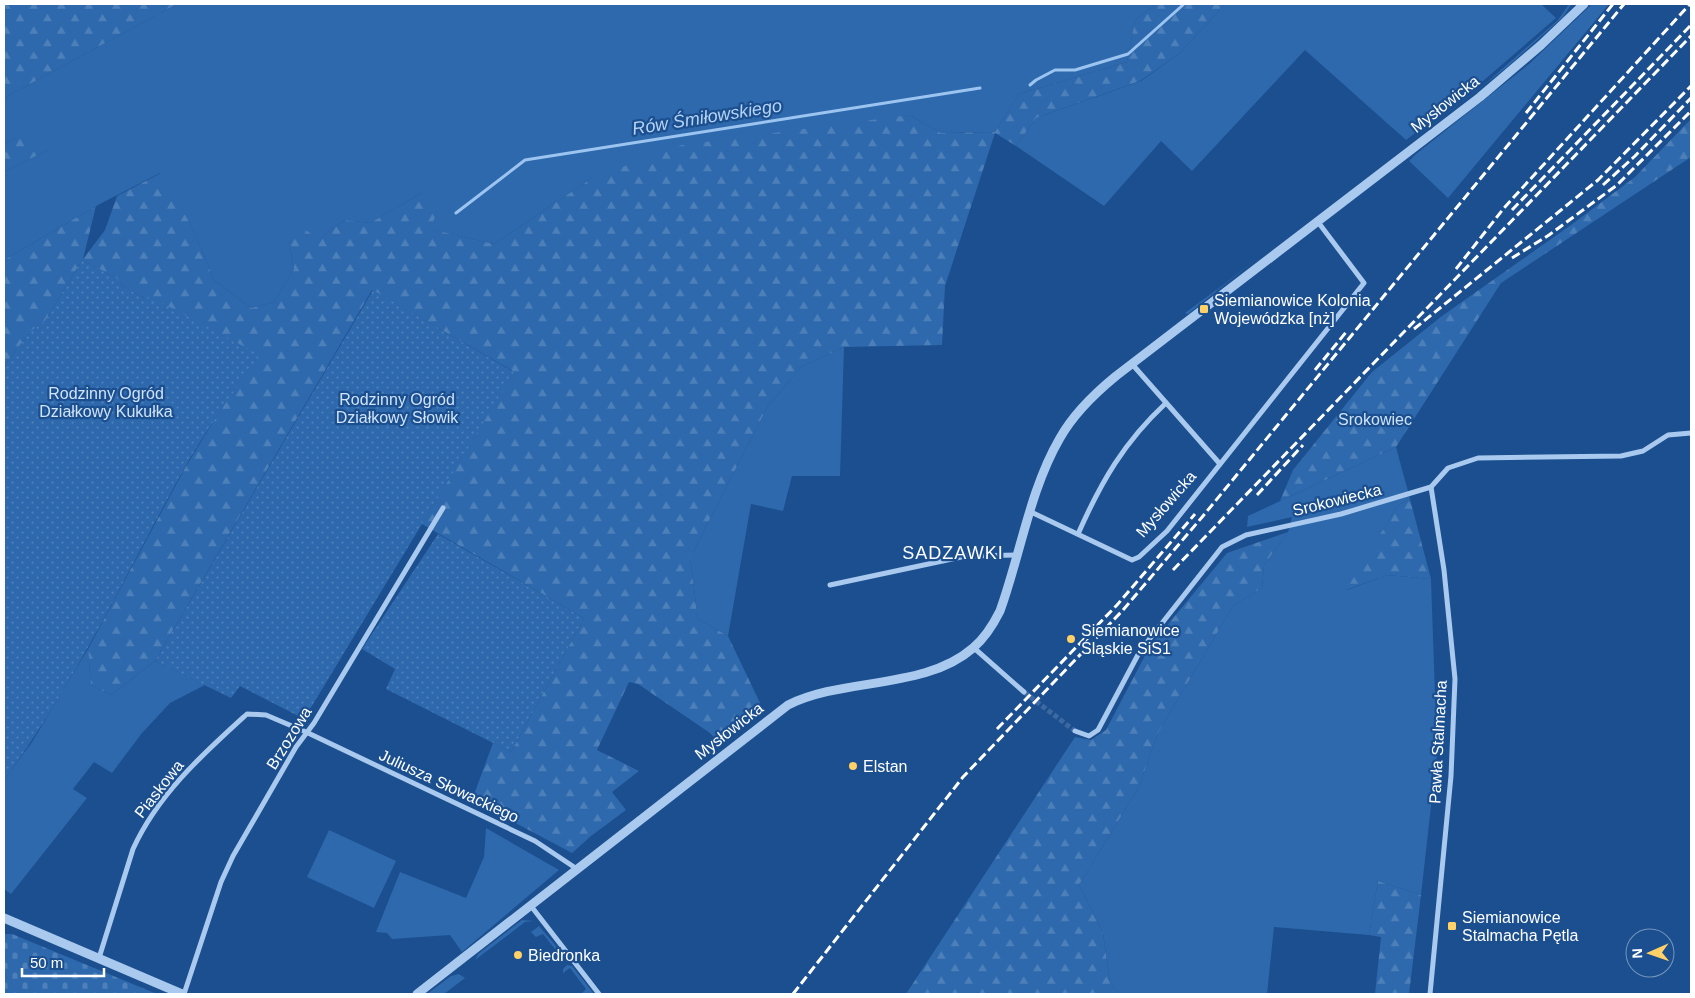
<svg xmlns="http://www.w3.org/2000/svg" width="1695" height="998" font-family="Helvetica,sans-serif">
<style>
.green{fill:#2e69ad}
.forest{fill:url(#forest-firs)}
.cemetery{fill:url(#cemetery-stones)}
.garden{fill:url(#garden-dots)}
.lines{fill:none;stroke-linecap:round;stroke-linejoin:round}
.stream{stroke:#9cc4f0;stroke-width:3}
.minor-tunnel{stroke:#3d69a0;stroke-width:5;stroke-dasharray:5 2.5;stroke-linecap:butt}
.minor{stroke:#a9c9ee;stroke-width:5}
.tertiary{stroke:#a9c9ee;stroke-width:9}
.rail{stroke:#fff;stroke-width:3;stroke-dasharray:9 4;stroke-linecap:butt}
.poi-dot{fill:#ffd166;stroke:#1b4f8f;stroke-width:2}
.labels{text-anchor:middle;dominant-baseline:central;stroke-width:4.5;stroke-linejoin:round;paint-order:stroke}
.street-label{font-size:16px;fill:#fff;stroke:#1b4f8f}
.poi-label{font-size:16px;fill:#fff;stroke:#1b4f8f;text-anchor:start}
.park-label{font-size:16px;fill:#cfe3fa;stroke:#1b4f8f}
.water-label{font-size:18px;font-style:italic;fill:#b5d3f5;stroke:#1b4f8f}
.neighbourhood-label{font-size:18px;letter-spacing:1px;fill:#fff;stroke:#1b4f8f}
</style>
<defs>
<pattern id="forest-firs" width="22" height="20" patternUnits="userSpaceOnUse" patternTransform="scale(1.25)"><rect width="22" height="20" fill="#2e69ad"/><path d="M5 1l3.5 6h-7zM16 11l3.5 6h-7z" fill="#4d80b9"/></pattern>
<pattern id="cemetery-stones" width="16" height="16" patternUnits="userSpaceOnUse" patternTransform="scale(1.25)"><rect width="16" height="16" fill="#2e69ad"/><path d="M2 7V4a2 2 0 0 1 4 0v3zM10 15v-3a2 2 0 0 1 4 0v3z" fill="#4d80b9"/></pattern>
<pattern id="garden-dots" width="8" height="8" patternUnits="userSpaceOnUse" patternTransform="scale(1.25)"><rect width="8" height="8" fill="#2e69ad"/><path d="M2 2h.1M6 6h.1" fill="none" stroke="#4d80b9" stroke-width="1.8" stroke-linecap="round"/></pattern>
</defs>
<rect width="100%" height="100%" fill="#1b4f8f"/>
<g class="green">
<path d="M 177,4 L 1156,4 L 1135,20 L 1127,62 L 1019,94 L 995,132 L 941,133 L 909,115 L 592,178 L 494,244 L 429,229 L 422,193 L 370,223 L 345,220 L 319,239 L 289,240 L 294,269 L 274,302 L 251,308 L 214,280 L 191,225 L 160,173 L 96,206 L 4,260 L 4,172 L 48,150 L 16,138 L 4,144 L 4,98 Z"/>
<path d="M 1225,4 L 1541,4 L 1556,18 L 1483,81 L 1406,140 L 1305,50 L 1192,171 L 1161,141 L 1104,206 L 1016,146 L 1036,118 L 1141,81 L 1180,53 Z"/>
<path d="M 1569,4 L 1571,5 L 1563,17 L 1506,68 L 1385,161 L 1486,83 L 1558,20 Z"/>
<path d="M 1592,4 L 1609,4 L 1448,198 L 1409,161 L 1416,154 L 1529,64 Z"/>
<path d="M 1259,257 L 1188,314 L 1185,313 C 1210,295 1235,276 1259,257 Z"/>
<path d="M 844,347 L 840,476 L 792,476 L 783,511 L 751,504 L 728,636 L 698,619 L 690,558 L 768,406 L 801,367 Z"/>
<path d="M 1396,447 L 1410,499 L 1398,505 L 1347,590 L 1387,575 L 1431,579 L 1437,753 L 1421,895 L 1378,881 L 1369,935 L 1274,927 L 1267,994 L 1119,994 L 1110,983 L 1103,933 L 1079,885 L 1139,787 L 1158,733 L 1233,606 L 1262,588 L 1264,565 L 1288,532 L 1292,517 L 1247,527 L 1248,516 Z"/>
<path d="M 88,649 L 91,685 L 111,695 L 155,661 L 205,685 L 170,703 L 142,733 L 112,773 L 94,762 L 73,789 L 87,798 L 11,894 L 4,889 L 4,780 L 32,742 Z"/>
<path d="M 486,828 L 559,870 L 462,952 L 450,935 L 392,939 L 387,933 L 376,932 L 400,872 L 466,898 L 484,857 Z"/>
<path d="M 329,830 L 396,861 L 374,908 L 307,877 Z"/>
<path d="M 522,920 L 534,921 L 525,922 L 475,960 L 478,954 Z"/>
<path d="M 539,926 L 561,952 L 561,957 L 557,960 L 553,959 L 559,954 L 543,934 L 536,937 L 531,932 Z"/>
<path d="M 567,965 L 572,966 L 594,994 L 581,994 L 586,989 L 570,968 L 563,973 L 563,969 Z"/>
<path d="M 459,974 L 465,978 L 444,994 L 427,994 L 451,976 Z"/>
</g>
<g class="forest">
<path d="M 4,4 L 177,4 L 4,98 Z"/>
<path d="M 1156,4 L 1225,4 L 1180,53 L 1140,81 L 1036,118 L 1016,146 L 995,133 L 945,286 L 942,345 L 844,347 L 801,367 L 768,406 L 690,558 L 698,619 L 728,636 L 762,707 L 718,742 L 710,733 L 638,684 L 629,682 L 597,750 L 639,771 L 612,792 L 626,810 L 591,836 L 572,853 L 472,800 L 493,743 L 511,752 L 584,618 L 422,524 L 513,371 L 372,290 L 155,661 L 111,695 L 91,685 L 88,649 L 185,468 L 218,414 L 146,299 L 123,286 L 116,278 L 82,260 L 45,321 L 31,331 L 4,366 L 4,260 L 96,206 L 83,259 L 105,230 L 117,196 L 161,173 L 191,225 L 214,280 L 251,308 L 274,302 L 294,269 L 289,240 L 301,227 L 319,239 L 345,220 L 370,223 L 422,193 L 439,208 L 430,229 L 494,244 L 592,178 L 682,145 L 909,115 L 941,133 L 995,132 L 1019,94 L 1127,62 L 1135,20 Z"/>
<path d="M 1691,119 L 1691,157 L 1501,283 L 1396,447 L 1280,501 L 1293,470 L 1372,372 L 1442,316 L 1571,225 L 1635,177 Z"/>
<path d="M 16,138 L 34,139 L 48,150 L 4,172 L 4,144 Z"/>
<path d="M 1410,499 L 1431,579 L 1387,575 L 1346,590 L 1398,505 Z"/>
<path d="M 1288,532 L 1264,565 L 1262,588 L 1233,606 L 1158,733 L 1139,787 L 1079,885 L 1103,933 L 1110,983 L 1119,994 L 906,994 L 1075,737 L 1091,740 L 1106,730 L 1150,646 L 1227,553 Z"/>
<path d="M 1378,881 L 1421,895 L 1409,994 L 1375,994 L 1381,937 L 1369,935 Z"/>
</g>
<path class="cemetery" d="M 4,934 L 12,934 L 157,994 L 4,994 Z"/>
<g class="garden">
<path d="M 82,260 L 116,278 L 123,286 L 146,299 L 149,296 L 260,355 C 233,392 207,429 184,469 C 126,573 76,683 4,780 L 4,366 L 31,331 L 45,321 Z"/>
<path d="M 373,290 L 514,372 L 304,719 L 240,686 L 231,698 L 155,661 Z"/>
<path d="M 438,534 L 584,618 L 511,752 L 386,689 L 395,669 L 362,649 Z"/>
</g>
<g class="lines">
<g class="stream">
<path d="M 1030,85 L 1036,80 L 1055,70 L 1075,70 L 1128,54 L 1184,4"/>
<path d="M 456,213 L 525,160 L 980,88"/>
</g>
<path class="minor-tunnel" d="M 1024,692 L 1075,731"/>
<g class="minor">
<path d="M 1132,364 L 1220,464"/>
<path d="M 1031,512 L 1132,560 L 1139,557 L 1167,531 L 1364,283 L 1318,222"/>
<path d="M 1078,534 C 1101,482 1124,442 1166,403"/>
<path d="M 830,585 L 966,556 L 1018,555"/>
<path d="M 974,648 L 1024,692"/>
<path d="M 1075,731 L 1089,736 L 1098,730 L 1140,651 L 1222,547 L 1246,535 L 1341,514 L 1431,487 L 1448,468 L 1478,458 L 1621,456 L 1643,451 L 1668,435 L 1691,433"/>
<path d="M 531,906 L 599,994"/>
<path d="M 99,958 L 133,849 C 158,794 203,754 247,714 L 266,715 L 306,732 L 535,841 L 577,869"/>
<path d="M 184,994 L 221,882 L 233,856 L 296,747 L 314,723 L 443,508"/>
<path d="M 1430,994 L 1451,776 L 1455,679 L 1444,570 L 1431,487"/>
</g>
<g class="tertiary">
<path d="M 4,918 L 182,994"/>
<path d="M 417,994 L 788,705 C 844,677 925,690 973,648 C 985,638 993,625 1000,611 C 1020,556 1030,489 1060,438 C 1074,413 1094,394 1116,376 L 1480,97 L 1541,45 L 1584,4"/>
</g>
<g class="rail">
<path d="M 1526,113 L 1613,4"/>
<path d="M 1603,185 L 1635,156 L 1691,98"/>
<path d="M 1512,210 L 1691,25"/>
<path d="M 1512,258 L 1549,235 L 1617,185 L 1691,111"/>
<path d="M 1456,269 L 1504,208 L 1690,4"/>
<path d="M 1414,329 L 1598,180 L 1691,86"/>
<path d="M 1315,370 L 1347,331"/>
<path d="M 1257,495 L 1303,445"/>
<path d="M 1173,570 L 1691,36"/>
<path d="M 997,729 L 1117,605 L 1195,514"/>
<path d="M 793,994 L 963,777 L 1123,610 L 1203,516 L 1624,4"/>
</g>
</g>
<g class="poi-dot">
<rect x="1199" y="304" width="10" height="10" rx="2.5"/>
<circle cx="1071" cy="639" r="5"/>
<circle cx="853" cy="766" r="5"/>
<rect x="1447" y="921" width="10" height="10" rx="2.5"/>
<circle cx="518" cy="955" r="5"/>
</g>
<g class="labels">
<g class="street-label">
<text transform="translate(1445 104) rotate(-38)">Mysłowicka</text>
<text transform="translate(1337 500) rotate(-14)">Srokowiecka</text>
<text transform="translate(1166 504) rotate(-49)">Mysłowicka</text>
<text transform="translate(729 731) rotate(-38)">Mysłowicka</text>
<text transform="translate(289 738) rotate(-58)">Brzozowa</text>
<text transform="translate(1438 742) rotate(-87)">Pawła Stalmacha</text>
<text transform="translate(449 786) rotate(25)">Juliusza Słowackiego</text>
<text transform="translate(159 789) rotate(-52)">Piaskowa</text>
</g>
<g class="poi-label">
<text x="1214" y="300">Siemianowice Kolonia<tspan x="1214" dy="18">Wojewódzka [nż]</tspan></text>
<text x="1081" y="630">Siemianowice<tspan x="1081" dy="18">Śląskie SiS1</tspan></text>
<text x="863" y="766">Elstan</text>
<text x="1462" y="917">Siemianowice<tspan x="1462" dy="18">Stalmacha Pętla</tspan></text>
<text x="528" y="955">Biedronka</text>
</g>
<g class="park-label">
<text x="106" y="393">Rodzinny Ogród<tspan x="106" dy="18">Działkowy Kukułka</tspan></text>
<text x="397" y="399">Rodzinny Ogród<tspan x="397" dy="18">Działkowy Słowik</tspan></text>
<text x="1375" y="419">Srokowiec</text>
</g>
<g class="water-label">
<text transform="translate(707 117) rotate(-9)">Rów Śmiłowskiego</text>
</g>
<g class="neighbourhood-label">
<text x="953" y="553">SADZAWKI</text>
</g>
</g>
<rect width="1695" height="998" fill="none" stroke="#ffffff" stroke-width="10"/>
<g transform="translate(1650 953) rotate(268)"><circle r="24" fill="#1b4f8f" stroke="#7695bc"/>
<path d="M0-4L9 19L0 12L-9 19Z" fill="#ffd166"/>
<text y="-8" font-size="14" font-weight="bold" text-anchor="middle" fill="#ffffff">N</text>
</g>
<path d="M22 968v8h82v-8" fill="none" stroke="#ffffff" stroke-width="2.5"/>
<text x="30" y="968" font-size="15" fill="#ffffff" stroke="#1b4f8f" stroke-width="4" paint-order="stroke">50 m</text>
</svg>
